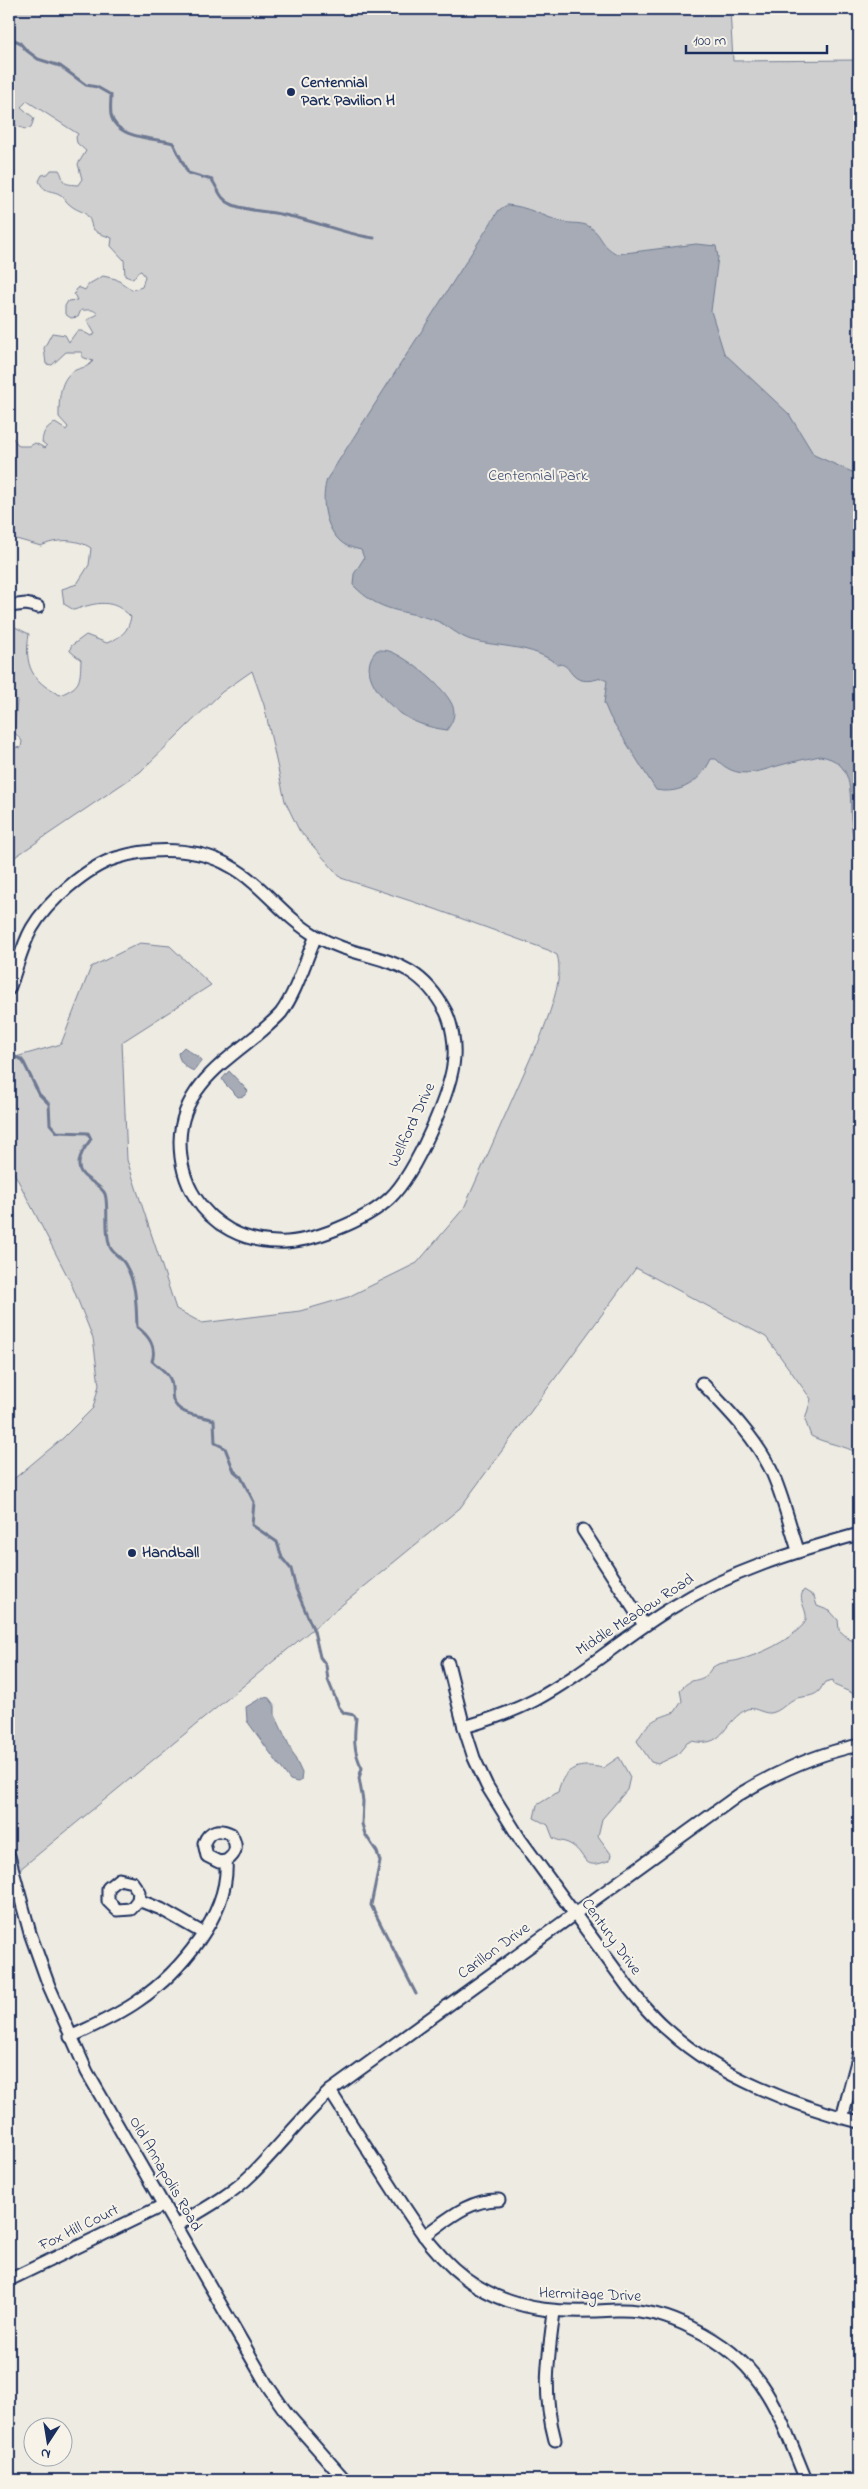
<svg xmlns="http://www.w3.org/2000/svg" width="868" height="2489" font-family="'Indie Flower',sans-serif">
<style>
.green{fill:#cfcfcf;stroke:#757f96}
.water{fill:#a6abb5;stroke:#6e7992}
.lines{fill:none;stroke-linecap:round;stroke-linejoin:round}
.stream{stroke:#6e7992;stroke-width:3}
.minor-casing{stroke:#1b2f5e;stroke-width:15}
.minor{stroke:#f7f3e8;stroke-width:11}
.poi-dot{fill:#1b2f5e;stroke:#f7f3e8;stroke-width:2}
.labels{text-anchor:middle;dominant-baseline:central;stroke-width:4;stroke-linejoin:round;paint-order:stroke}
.poi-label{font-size:16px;font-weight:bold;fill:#1b2f5e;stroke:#f7f3e8;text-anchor:start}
.park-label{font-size:16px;fill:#3f4f75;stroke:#f7f3e8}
.street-label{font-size:16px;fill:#1b2f5e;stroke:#f7f3e8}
</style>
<rect width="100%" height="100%" fill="#eeebe2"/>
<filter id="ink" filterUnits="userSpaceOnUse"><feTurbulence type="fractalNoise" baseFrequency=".02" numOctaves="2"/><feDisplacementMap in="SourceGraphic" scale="10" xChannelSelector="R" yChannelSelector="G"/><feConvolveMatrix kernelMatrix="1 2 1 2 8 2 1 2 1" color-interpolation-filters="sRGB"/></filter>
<g filter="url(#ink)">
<g class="green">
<path d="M 9,9 L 730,9 L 733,61 L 859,60 L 859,1454 C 845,1445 826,1444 811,1436 L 805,1420 L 811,1399 L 766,1337 L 636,1268 L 460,1508 L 19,1870 L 9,1839 L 9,1483 L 63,1438 L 93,1408 L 99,1385 L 93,1338 L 71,1283 L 9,1163 L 9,1059 L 61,1044 L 91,967 L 140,943 L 170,946 L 211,985 L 122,1042 L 127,1160 L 176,1309 L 202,1323 L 300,1311 L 348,1297 L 417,1263 L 464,1208 L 535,1048 L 539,1042 C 547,1018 565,979 557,955 L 548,950 L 435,909 L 341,878 L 299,830 L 285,801 L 264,705 L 252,671 L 222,692 L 140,772 L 9,861 L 9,746 L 21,748 L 22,741 L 14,732 L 17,701 L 9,687 L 9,624 L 29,634 C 24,665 31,681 60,695 C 81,686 80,682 81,660 L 70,651 L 71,646 L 86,635 L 107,643 C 121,637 128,632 131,617 C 113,598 97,602 74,610 L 64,604 L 62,589 L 77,584 L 89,565 L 91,548 C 76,538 56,539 41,546 L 9,537 L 9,437 L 12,437 L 19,446 L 30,446 L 35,443 L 45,448 L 47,446 L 42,442 C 43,432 46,427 55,423 L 66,430 L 68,427 L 59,417 C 59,402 59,381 72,372 C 79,367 87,369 93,361 L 82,357 L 82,352 L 66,352 L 52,365 L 46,364 L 44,348 L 52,333 L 65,335 L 69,342 L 77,331 L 82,331 L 91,336 L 95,334 L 87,320 L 98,314 C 91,307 89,311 81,310 L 78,317 L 71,318 L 65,314 L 65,306 L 68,301 L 77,300 L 74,294 L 78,287 L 85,290 L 89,284 L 103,276 L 116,279 L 132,290 L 142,287 L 145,276 L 141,271 L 138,272 L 133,279 L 125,276 L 124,260 L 111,246 L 112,238 L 98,233 L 92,228 C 89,209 80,214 69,204 C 66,202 64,197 61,195 C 51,189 45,194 39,181 L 42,175 L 48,174 L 51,170 L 59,170 C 66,181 58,184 78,185 L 82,179 L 78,164 L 86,151 L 77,143 L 76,137 L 78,134 L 27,101 L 21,107 L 34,118 L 31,128 L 25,129 L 9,123 Z"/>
<path d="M 804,1590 L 814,1596 L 817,1606 L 830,1611 L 838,1620 L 839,1630 L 849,1639 L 859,1643 L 859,1696 L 834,1685 L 833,1680 L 825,1682 C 823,1684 821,1689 819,1691 C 813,1697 805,1696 797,1698 C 787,1701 782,1711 771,1713 C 762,1714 753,1705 745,1710 C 720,1726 725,1748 691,1741 L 687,1743 L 677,1755 L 658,1764 L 651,1762 L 637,1741 C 650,1719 653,1720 675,1712 L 682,1701 L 680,1690 C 692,1677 694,1683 706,1676 C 709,1673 710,1669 713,1667 C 719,1662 732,1662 739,1660 C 761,1654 787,1642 803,1625 C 813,1614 795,1601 804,1590 Z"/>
<path d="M 619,1757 L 630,1777 L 627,1790 L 602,1819 L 598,1836 L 611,1854 L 610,1860 C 579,1873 589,1853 568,1843 C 563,1841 558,1841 553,1838 L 548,1825 L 534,1818 L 537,1805 L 558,1792 C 564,1766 580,1763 603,1768 Z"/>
</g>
<g class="water">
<path d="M 507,205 C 527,206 544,217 563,222 C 571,224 583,222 590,227 C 603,236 600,245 617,254 L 696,244 L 716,246 L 718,257 L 711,311 L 724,353 L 789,414 L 814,455 L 859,475 L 859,864 L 856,862 C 855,848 852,833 851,819 C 850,792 854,761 820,756 C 807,759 794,761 781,765 C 756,772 737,781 716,759 L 711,759 C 701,781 681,795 656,790 L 610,717 L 604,703 L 607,681 L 601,678 C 592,681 580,683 573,675 C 568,670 569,667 561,664 L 558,665 C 532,644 501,648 471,640 C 458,636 449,626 437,621 C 403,609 381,614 353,585 L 354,574 L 364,558 L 361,550 C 353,548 344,546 339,540 C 324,525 321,498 327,479 L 499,210 Z"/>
<path d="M 377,650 C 381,650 386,650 389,651 C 406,656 454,693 454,712 C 454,719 451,724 447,730 C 432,728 416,724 403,715 C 384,702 355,672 377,650 Z"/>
<path d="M 184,1047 L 202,1060 L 194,1071 C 186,1068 179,1062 178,1053 Z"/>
<path d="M 229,1071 L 248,1091 L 244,1096 L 238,1097 L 225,1084 L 222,1079 Z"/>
<path d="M 263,1697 L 269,1698 L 275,1706 L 275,1715 L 302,1773 L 301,1781 L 297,1782 L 290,1780 L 247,1721 L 246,1707 Z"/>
</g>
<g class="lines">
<g class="stream">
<path d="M 9,38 L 19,42 L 26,50 L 38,59 L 60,66 L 86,85 L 97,87 L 111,95 C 111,101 110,109 111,115 C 116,139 155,138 173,143 L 188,173 L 212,180 C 219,190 220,200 233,205 C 250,212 272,211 289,216 C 318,222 345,234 374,238"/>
<path d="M 9,1055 L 21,1059 L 24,1063 L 39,1094 L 49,1104 L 50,1124 L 57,1132 L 88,1133 L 91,1139 C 86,1146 78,1156 79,1166 C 80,1180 100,1182 105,1194 C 109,1206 104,1230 110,1247 C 113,1254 121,1257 125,1264 C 137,1284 136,1304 137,1327 C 148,1335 157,1347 152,1361 C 158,1367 165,1370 169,1377 C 174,1385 171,1392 173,1400 C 179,1416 200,1415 214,1420 L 215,1443 L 225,1448 L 234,1471 L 241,1477 L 254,1502 L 252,1525 L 277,1542 L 282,1558 L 291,1569 L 296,1589 L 314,1631 L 320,1657 L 326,1665 L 328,1680 L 339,1707 L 344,1713 L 354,1715 L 356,1718 C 354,1737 353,1751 362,1768 L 359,1778 L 363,1801 L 362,1824 L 365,1834 L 377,1852 L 380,1861 L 371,1905 L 416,1994"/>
</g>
<defs>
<g id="minor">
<path d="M 9,606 L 26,604 L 38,607"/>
<path d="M 9,989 C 17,969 21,947 32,928 C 47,902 87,867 116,858 C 151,847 198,847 230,866 C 263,884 283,917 316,936 C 367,965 413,949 446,1012 C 452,1025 455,1043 454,1057 C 452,1091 415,1174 390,1198 C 367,1220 309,1244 277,1242 C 243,1241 213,1226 195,1197 C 184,1180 180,1161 180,1141 C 181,1090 221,1064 257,1035 C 265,1028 274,1021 281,1013 C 297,991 305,961 316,936"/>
<path d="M 702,1383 C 728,1410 755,1437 771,1470 C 783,1496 789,1524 798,1550"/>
<path d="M 583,1530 L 644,1625"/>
<path d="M 448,1663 L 464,1727 L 474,1758 L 487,1786 L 520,1839 L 628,1987 C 641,2003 654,2019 670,2032 C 719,2077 796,2106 859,2122"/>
<path d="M 464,1727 C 489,1720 512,1712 535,1700 C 584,1674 626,1635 673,1607 C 731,1571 794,1552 859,1534"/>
<path d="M 9,1856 L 30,1933 L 49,1986 L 87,2072 L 267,2385 L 288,2415 L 345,2480"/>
<path d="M 138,1900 L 139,1892 L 132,1882 L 119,1879 L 108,1888 L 108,1901 L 117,1910 L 131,1909 L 138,1900 L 161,1909 L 203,1933"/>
<path d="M 70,2037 C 93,2026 117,2016 138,2001 C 179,1973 230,1914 226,1861 C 238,1853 237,1845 231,1834 C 219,1828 209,1830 204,1843 L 207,1856 L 219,1862 L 226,1861"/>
<path d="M 330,2091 C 349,2121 368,2150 387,2180 C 413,2220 436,2261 477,2286 C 521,2313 565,2313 616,2310 C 642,2309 669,2316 692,2328 C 764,2362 778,2412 806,2480"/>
<path d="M 842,2118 L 859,2054"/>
<path d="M 176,2226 C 202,2210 230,2196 252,2174 C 279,2147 302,2117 330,2091 L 740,1794 C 778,1771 816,1754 859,1745"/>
<path d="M 424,2236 C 447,2220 469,2199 499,2200"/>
<path d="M 9,2280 L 164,2205"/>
<path d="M 554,2312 C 548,2360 542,2392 555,2440"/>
</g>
</defs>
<use href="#minor" class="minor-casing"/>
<use href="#minor" class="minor"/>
</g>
</g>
<g class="poi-dot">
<circle cx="291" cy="92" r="5"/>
<circle cx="132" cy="1553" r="5"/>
</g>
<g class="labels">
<g class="poi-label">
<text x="301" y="83">Centennial<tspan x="301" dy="18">Park Pavilion H</tspan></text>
<text x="142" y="1553">Handball</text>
</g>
<g class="park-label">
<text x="538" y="476">Centennial Park</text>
</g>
<g class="street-label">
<text transform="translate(412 1125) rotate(-65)">Wellford Drive</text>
<text transform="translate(635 1615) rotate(-33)">Middle Meadow Road</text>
<text transform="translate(611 1937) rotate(54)">Century Drive</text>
<text transform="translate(494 1951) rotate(-36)">Carillon Drive</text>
<text transform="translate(165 2174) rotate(60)">Old Annapolis Road</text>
<text transform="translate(79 2228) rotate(-26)">Fox Hill Court</text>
<text transform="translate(590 2295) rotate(2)">Hermitage Drive</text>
</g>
</g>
<rect width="868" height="2489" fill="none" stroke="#f7f3e8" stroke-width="30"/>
<rect x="15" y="15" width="838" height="2459" fill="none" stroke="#1b2f5e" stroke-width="2" filter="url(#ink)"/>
<g transform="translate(48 2442) rotate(192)"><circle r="24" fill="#f7f3e8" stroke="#9fa5b1"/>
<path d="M0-4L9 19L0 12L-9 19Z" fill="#1b2f5e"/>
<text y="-8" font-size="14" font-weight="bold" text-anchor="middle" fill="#1b2f5e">N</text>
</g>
<path d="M686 45v8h141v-8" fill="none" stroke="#1b2f5e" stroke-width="2.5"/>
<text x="693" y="45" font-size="15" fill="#1b2f5e" stroke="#f7f3e8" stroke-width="4" paint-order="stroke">100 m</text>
</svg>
